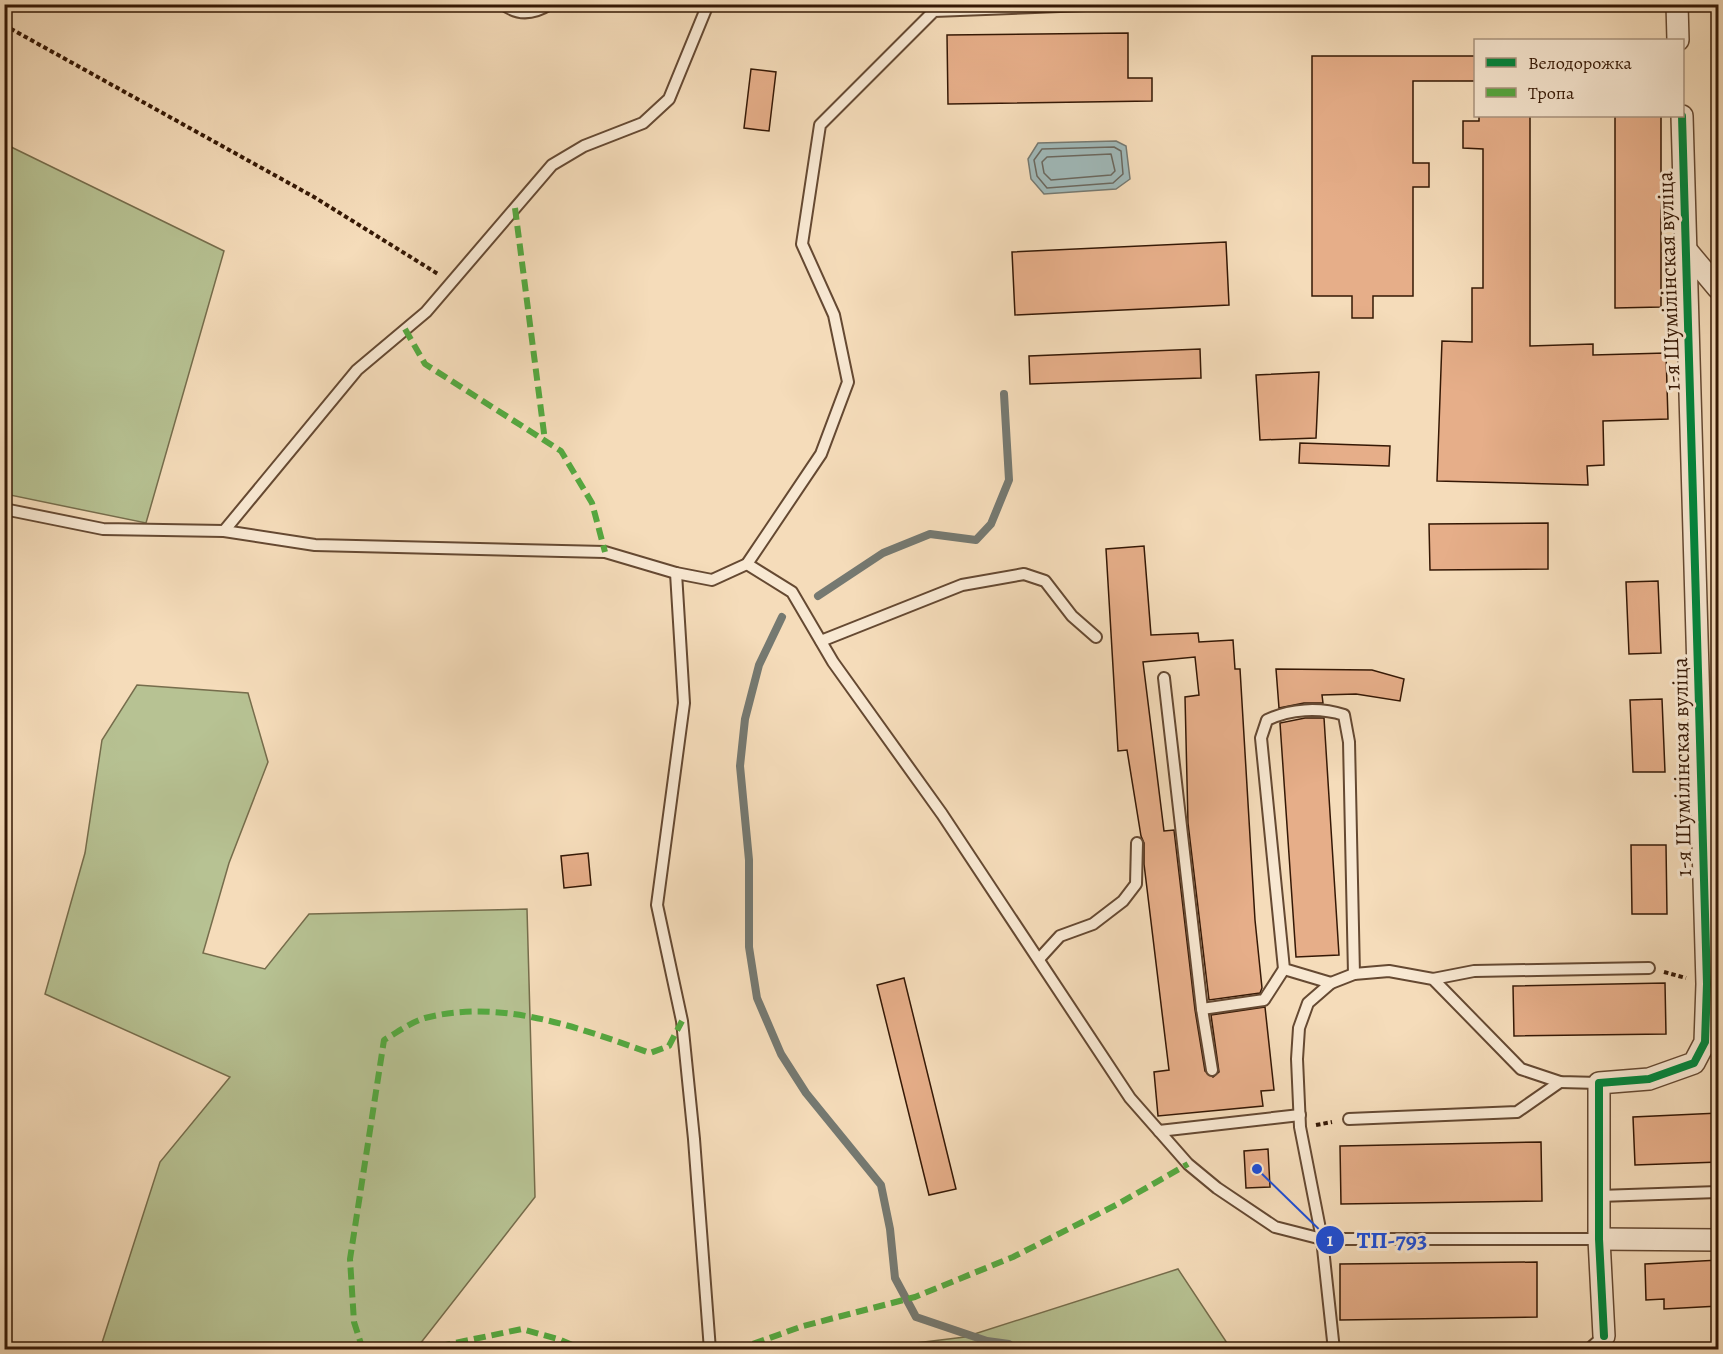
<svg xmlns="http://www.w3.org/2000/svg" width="1723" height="1354" font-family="Alegreya,serif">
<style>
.green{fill:#b7c293;stroke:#766d4c;stroke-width:1.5}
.water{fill:#a0b9b9;stroke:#757971;stroke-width:1.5}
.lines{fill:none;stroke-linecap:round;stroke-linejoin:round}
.shore{stroke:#6a685f;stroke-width:1.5}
.stream{stroke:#757971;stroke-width:8}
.building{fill:#e6ae89;stroke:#351805;stroke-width:1.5}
.lane-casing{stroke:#654932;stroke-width:14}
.street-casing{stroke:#654932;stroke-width:24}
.path{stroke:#351805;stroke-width:4;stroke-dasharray:4.5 3;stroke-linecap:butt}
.lane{stroke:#f8e8d2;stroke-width:10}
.street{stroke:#f8e8d2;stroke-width:21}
.quiet{stroke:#54a940;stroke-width:6;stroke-dasharray:12 6;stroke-linecap:butt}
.cycleway-casing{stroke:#f8e8d2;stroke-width:11}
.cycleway{stroke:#00873e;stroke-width:8}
.labels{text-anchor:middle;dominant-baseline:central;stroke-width:6;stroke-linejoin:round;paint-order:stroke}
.street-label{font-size:22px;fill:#351805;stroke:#f8e8d2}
.leader{fill:none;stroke:#1d4ed8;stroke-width:2}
.callout-dot{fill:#1d4ed8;stroke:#f8e8d2;stroke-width:2}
.mark-label{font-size:18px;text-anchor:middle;font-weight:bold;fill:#fff}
.callout-label{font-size:24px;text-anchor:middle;font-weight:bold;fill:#1d4ed8;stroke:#f8e8d2;stroke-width:6;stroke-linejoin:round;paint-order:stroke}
</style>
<rect width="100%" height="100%" fill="#f5dcba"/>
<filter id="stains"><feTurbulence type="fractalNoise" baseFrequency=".00333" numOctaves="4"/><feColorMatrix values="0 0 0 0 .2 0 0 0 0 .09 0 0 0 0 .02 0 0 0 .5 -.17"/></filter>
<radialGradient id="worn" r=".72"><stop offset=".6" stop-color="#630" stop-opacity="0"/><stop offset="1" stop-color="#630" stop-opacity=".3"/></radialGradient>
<g class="green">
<path d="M 5,144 L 224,251 L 146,523 L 5,494 Z"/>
<path d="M 137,685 L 248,693 L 268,762 L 229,863 L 203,953 L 265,969 L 309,914 L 527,909 L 535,1197 L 416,1349 L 100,1349 L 160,1162 L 230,1077 L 45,994 L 85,853 L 102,740 Z"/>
<path d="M 1178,1269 L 1231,1349 L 866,1349 L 965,1337 Z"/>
</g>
<path class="water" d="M 1116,141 L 1126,146 L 1130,179 L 1116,189 L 1044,194 L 1031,179 L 1028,159 L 1038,143 Z"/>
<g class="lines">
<g class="shore">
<path d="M 1114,147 L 1121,151 L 1123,174 L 1113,183 L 1047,188 L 1037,176 L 1034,160 L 1042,149 Z"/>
<path d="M 1111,154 L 1115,171 L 1111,175 L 1051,180 L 1044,173 L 1042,162 L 1047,157 Z"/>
</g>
<g class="stream">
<path d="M 818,596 L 883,553 L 930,534 L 976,540 L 991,524 L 1009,480 L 1004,394"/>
<path d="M 782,617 L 759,665 L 745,719 L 740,766 L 749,860 L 749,947 L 757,998 L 781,1054 L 806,1093 L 881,1185 L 890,1229 L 895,1278 L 916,1317 L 987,1341 L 1009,1344 L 1015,1350"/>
</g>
</g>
<g class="building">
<path d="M 1128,33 L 1128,78 L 1152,78 L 1152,101 L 948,104 L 947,35 Z"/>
<path d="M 1312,56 L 1476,56 L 1476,81 L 1413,81 L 1413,163 L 1429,163 L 1429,187 L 1413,187 L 1413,296 L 1373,296 L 1373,318 L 1352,318 L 1352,296 L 1312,296 Z"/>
<path d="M 751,69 L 776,72 L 769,131 L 744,128 Z"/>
<path d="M 1479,116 L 1530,116 L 1530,346 L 1593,344 L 1593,355 L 1666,353 L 1668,419 L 1603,421 L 1604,465 L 1587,466 L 1588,485 L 1437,481 L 1442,341 L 1472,342 L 1472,288 L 1483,288 L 1483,149 L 1463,148 L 1463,121 L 1479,121 Z"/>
<path d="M 1615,116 L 1661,116 L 1661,307 L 1615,308 Z"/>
<path d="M 1226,242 L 1229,305 L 1015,315 L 1012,252 Z"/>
<path d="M 1200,349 L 1201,378 L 1030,384 L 1029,356 Z"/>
<path d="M 1319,372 L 1316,438 L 1260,440 L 1256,375 Z"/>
<path d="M 1300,443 L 1390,446 L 1389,466 L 1299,463 Z"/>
<path d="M 1548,523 L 1548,569 L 1430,570 L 1429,524 Z"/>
<path d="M 1144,546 L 1151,635 L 1198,633 L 1199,642 L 1233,640 L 1235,669 L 1240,669 L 1255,920 L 1262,988 L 1260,993 L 1209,1000 L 1188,823 L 1185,697 L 1199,695 L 1195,657 L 1143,662 L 1164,831 L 1174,830 L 1195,1010 L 1205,1071 L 1213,1077 L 1219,1072 L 1211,1015 L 1265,1007 L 1274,1090 L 1261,1091 L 1263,1106 L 1158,1116 L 1154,1072 L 1169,1070 L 1144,864 L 1144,843 L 1141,836 L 1127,750 L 1118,751 L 1106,549 Z"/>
<path d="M 1658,581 L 1661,653 L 1629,654 L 1626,582 Z"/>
<path d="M 1276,669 L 1372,670 L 1404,679 L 1400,701 L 1356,694 L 1322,695 L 1323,703 L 1304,703 L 1279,708 Z"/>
<path d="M 1662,699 L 1665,772 L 1633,772 L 1630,700 Z"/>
<path d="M 1305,718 L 1324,718 L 1339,955 L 1296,957 L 1280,723 Z"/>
<path d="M 1631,845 L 1666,845 L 1667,914 L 1632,914 Z"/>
<path d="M 588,853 L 591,885 L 564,888 L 561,856 Z"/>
<path d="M 904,978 L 956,1189 L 929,1195 L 877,985 Z"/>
<path d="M 1665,983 L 1666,1034 L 1514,1036 L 1513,986 Z"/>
<path d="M 1719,1113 L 1719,1162 L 1635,1165 L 1633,1117 Z"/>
<path d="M 1541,1142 L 1542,1201 L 1341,1204 L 1340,1146 Z"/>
<path d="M 1268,1149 L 1270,1187 L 1246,1188 L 1244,1151 Z"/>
<path d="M 1719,1260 L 1719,1306 L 1664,1309 L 1664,1299 L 1646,1300 L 1645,1264 Z"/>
<path d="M 1537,1262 L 1537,1317 L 1340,1320 L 1340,1264 Z"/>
</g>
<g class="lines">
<defs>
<g id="lane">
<path d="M 503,4 C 518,16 534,14 550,4"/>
<path d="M 4,509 L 103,529 L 224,531 L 315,545 L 605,552 L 676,573"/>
<path d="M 224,531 L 357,370 L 426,312 L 552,165 L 584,146 L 643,123 L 669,99 L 708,4"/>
<path d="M 747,564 L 792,592 L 833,662 L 942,814 L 1130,1098 L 1188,1164 L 1217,1188 L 1275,1227 L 1322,1239 L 1599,1239"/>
<path d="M 821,641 L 962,585 L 1024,574 L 1045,581 L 1072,616 L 1096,637"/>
<path d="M 1164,678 L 1202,1009 L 1212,1070"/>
<path d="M 1701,802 L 1718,802"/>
<path d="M 1039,959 L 1060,936 L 1093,924 L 1123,901 L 1136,884 L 1137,843"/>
<path d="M 1433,979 L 1474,971 L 1649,968"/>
<path d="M 1331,983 L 1284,969 L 1261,738 L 1267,720 C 1290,709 1319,707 1344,715 L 1349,742 L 1354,974"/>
<path d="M 1202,1009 L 1264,1000 L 1284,969"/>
<path d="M 1349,1119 L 1517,1112 L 1560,1082"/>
<path d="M 1159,1131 L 1300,1115"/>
<path d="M 1599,1196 L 1718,1192"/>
<path d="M 710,1350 L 694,1139 L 682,1021 L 657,905 L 684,703 L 676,573 L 712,580 L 747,564 L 821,454 L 848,382 L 834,315 L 802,244 L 820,125 L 934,11 L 1111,4"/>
<path d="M 1334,1350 L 1322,1239 L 1300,1127 L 1297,1059 L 1299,1028 L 1308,1003 L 1331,983 L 1354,974 L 1389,971 L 1433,979 L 1521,1069 L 1560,1082 L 1599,1083"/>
<path d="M 1588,1350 L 1604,1336"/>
</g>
<g id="street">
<path d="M 1677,4 L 1678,40"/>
<path d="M 1687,251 L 1718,288"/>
<path d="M 1599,1239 L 1718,1240"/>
<path d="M 1604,1336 L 1599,1239 L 1599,1083 L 1649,1079 L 1694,1063 L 1705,1042 L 1707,984 L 1682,116"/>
</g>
</defs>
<use href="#lane" class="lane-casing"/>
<use href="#street" class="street-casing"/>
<g class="path">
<path d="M 4,25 L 314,197 L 438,274"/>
<path d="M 1664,972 L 1686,978"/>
<path d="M 1316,1125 L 1332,1122"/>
</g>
<use href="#lane" class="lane"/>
<use href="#street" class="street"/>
<g class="quiet">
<path d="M 515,208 L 545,441"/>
<path d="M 405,329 L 425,364 L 561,451 L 592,503 L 605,552"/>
<path d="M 363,1350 L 354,1322 L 350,1259 L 384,1040 C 396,1033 411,1022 425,1018 C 500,998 580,1028 650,1053 L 669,1046 L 682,1021"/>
<path d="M 421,1350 L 522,1329 L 561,1340 L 583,1350"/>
<path d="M 736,1350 L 803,1326 L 915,1297 L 1013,1257 L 1118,1204 L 1188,1164"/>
</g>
<defs>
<path id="cycleway" d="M 1604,1336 L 1599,1239 L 1599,1083 L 1649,1079 L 1694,1063 L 1705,1042 L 1707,984 L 1682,116"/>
</defs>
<use href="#cycleway" class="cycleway-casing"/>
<use href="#cycleway" class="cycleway"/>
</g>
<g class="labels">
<g class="street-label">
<text transform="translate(1669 281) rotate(-92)">1-я Шумілінская вуліца</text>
<text transform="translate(1682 767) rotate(-91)">1-я Шумілінская вуліца</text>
</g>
</g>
<path class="leader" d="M1257 1169L1330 1240"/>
<g class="callout-dot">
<circle cx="1257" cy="1169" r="6"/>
<circle cx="1330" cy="1240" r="15"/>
</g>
<g class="mark-label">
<text x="1330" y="1246">1</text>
</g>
<g class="callout-label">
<text x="1392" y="1248">ТП-793</text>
</g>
<rect width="1723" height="1354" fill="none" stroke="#f5dcba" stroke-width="24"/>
<rect x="6" y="6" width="1711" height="1342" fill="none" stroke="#351805" stroke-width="3"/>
<rect x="12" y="12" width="1699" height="1330" fill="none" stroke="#351805" stroke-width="1.5"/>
<rect x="1474" y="39" width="210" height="78" fill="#f8e8d2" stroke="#aa9580" stroke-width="1.5"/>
<rect x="1486" y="58" width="30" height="9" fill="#00873e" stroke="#aa9580" stroke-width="1.5"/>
<text x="1528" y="69" font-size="18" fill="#351805">Велодорожка</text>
<rect x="1486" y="88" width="30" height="9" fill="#54a940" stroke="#aa9580" stroke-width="1.5"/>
<text x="1528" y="99" font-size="18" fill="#351805">Тропа</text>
<rect width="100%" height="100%" filter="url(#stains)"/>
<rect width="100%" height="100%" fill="url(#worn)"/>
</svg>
